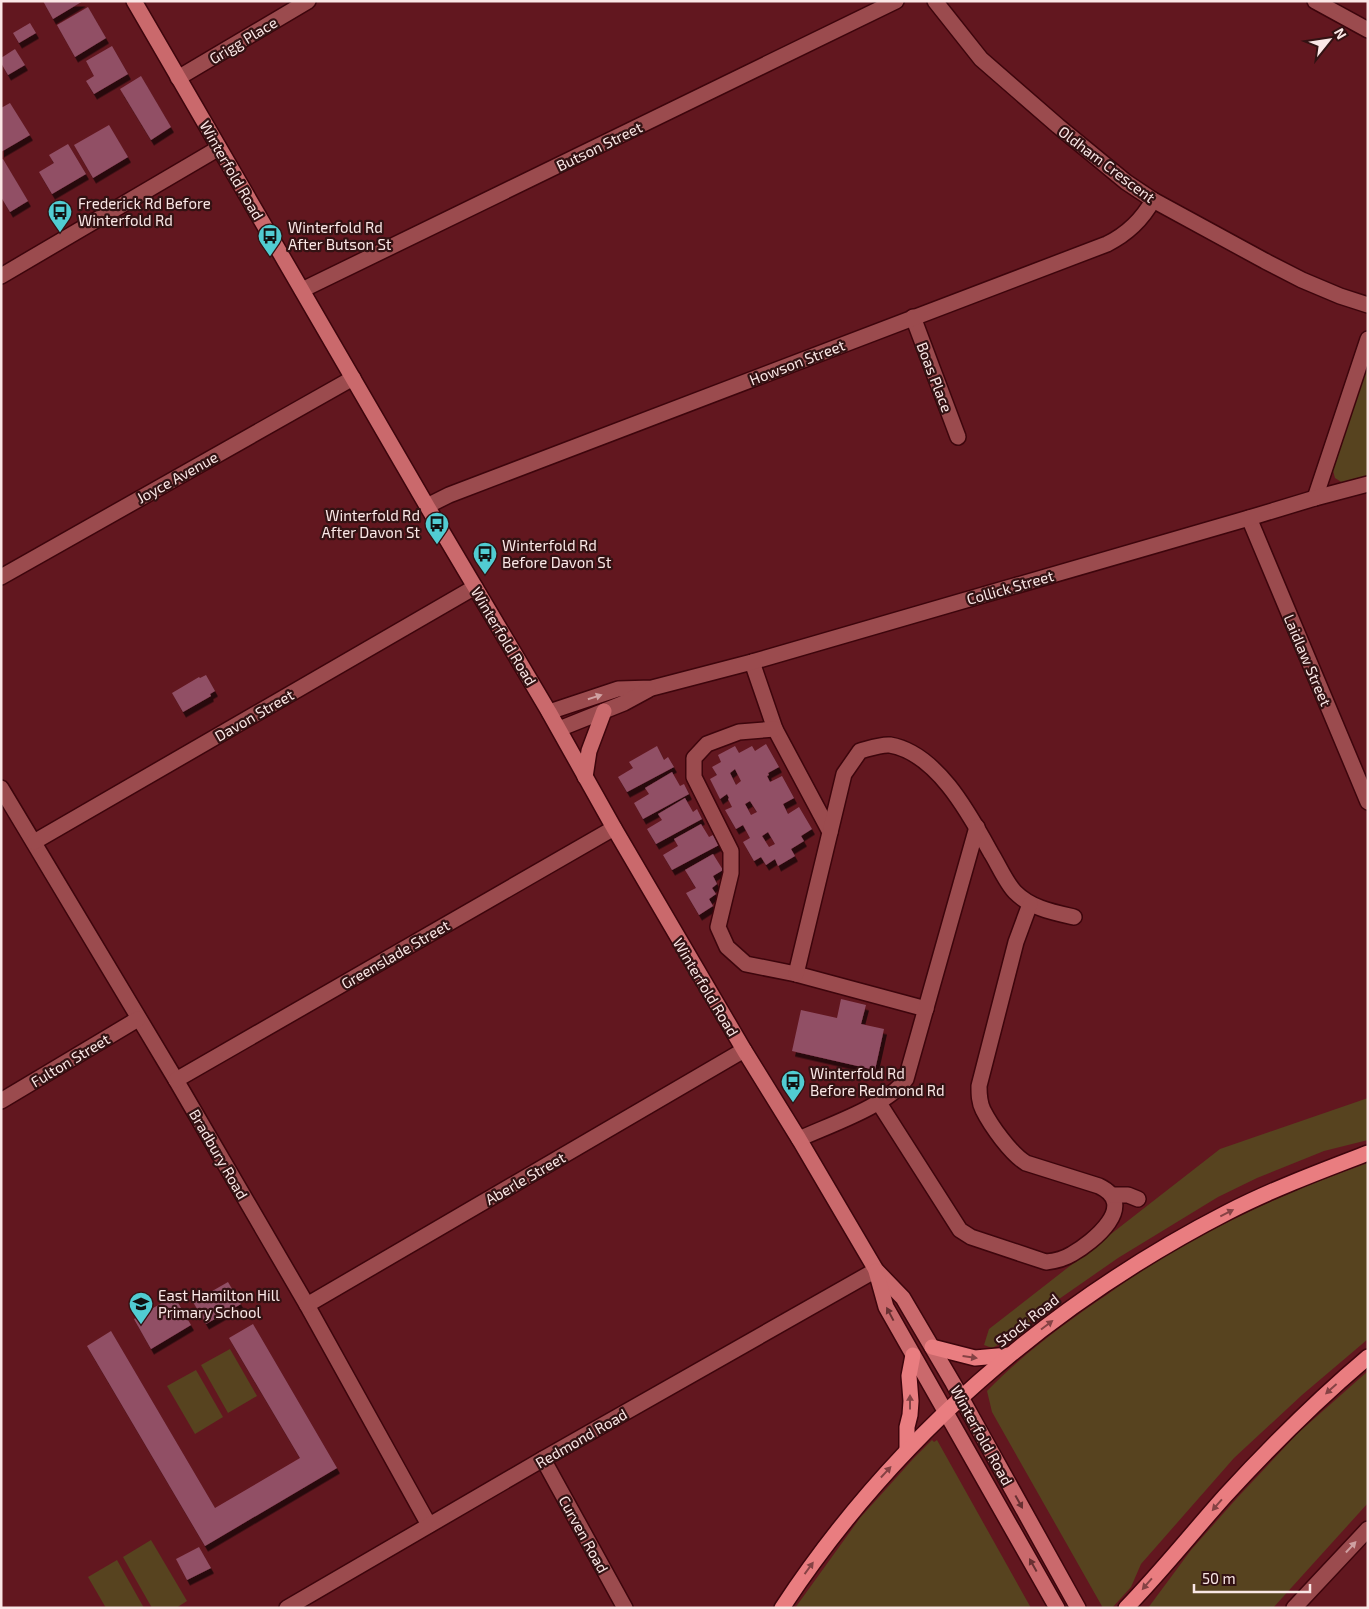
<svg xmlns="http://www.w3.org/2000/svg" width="1369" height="1609" font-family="'Exo 2',sans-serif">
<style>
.green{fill:#57431f}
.building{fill:#914f65;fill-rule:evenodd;filter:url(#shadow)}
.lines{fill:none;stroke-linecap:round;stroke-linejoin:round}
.minor-casing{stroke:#3d050c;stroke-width:18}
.major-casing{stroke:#3d050c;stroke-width:18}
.highway-casing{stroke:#3d050c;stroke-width:18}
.minor{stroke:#9b4b4e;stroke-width:15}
.major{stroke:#ca696c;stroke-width:15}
.highway{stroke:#e97d80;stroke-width:15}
.oneway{fill:#cfa1a2}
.oneway2{fill:#854244}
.oneway3{fill:#683032}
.labels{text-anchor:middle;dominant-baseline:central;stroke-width:4.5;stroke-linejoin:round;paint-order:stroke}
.street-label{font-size:15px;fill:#fae7e6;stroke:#331213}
.poi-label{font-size:15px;fill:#fae7e6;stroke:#331213;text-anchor:start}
</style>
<defs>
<filter id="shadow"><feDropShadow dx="3" dy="5.5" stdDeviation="0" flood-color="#0009"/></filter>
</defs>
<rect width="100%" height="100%" fill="#62171f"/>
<g class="green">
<path d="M 1368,364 L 1368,477 L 1343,483 L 1335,478 L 1332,467 Z"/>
<path d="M 1368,1098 L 1368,1140 L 1324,1151 L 1257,1178 L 1218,1197 L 1118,1258 L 1049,1306 L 1004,1342 L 992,1348 L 984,1345 L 989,1329 L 1220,1149 Z"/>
<path d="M 1368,1163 L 1368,1339 L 1302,1395 L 1234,1458 L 1141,1564 L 1131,1587 L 1112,1608 L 1103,1608 L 992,1412 L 987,1391 C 1023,1354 1065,1323 1108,1294 C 1122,1284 1137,1273 1152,1264 C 1219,1223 1293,1189 1368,1163 Z"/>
<path d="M 230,1349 L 257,1396 L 228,1413 L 201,1365 Z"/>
<path d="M 196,1370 L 223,1417 L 195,1434 L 167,1386 Z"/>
<path d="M 1368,1371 L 1368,1503 L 1273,1608 L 1148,1608 L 1191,1550 L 1237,1498 L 1298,1433 Z"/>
<path d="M 932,1440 L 934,1442 L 937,1440 L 1031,1608 L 795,1608 L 860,1518 L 913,1459 Z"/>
<path d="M 151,1540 L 187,1601 L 176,1608 L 152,1608 L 123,1557 Z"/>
<path d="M 117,1560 L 144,1608 L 106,1608 L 88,1577 Z"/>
</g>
<g class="building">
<path d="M 43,1 L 83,1 L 53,19 Z"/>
<path d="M 88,7 L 106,38 L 75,57 L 57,25 Z"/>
<path d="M 30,23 L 36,33 L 19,43 L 13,33 Z"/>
<path d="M 112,46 L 128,74 L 94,94 L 86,81 L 94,76 L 86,61 Z"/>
<path d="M 15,49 L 25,65 L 8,75 L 1,63 L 1,58 Z"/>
<path d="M 141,76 L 171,127 L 151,140 L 120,89 Z"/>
<path d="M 10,103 L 30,135 L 1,152 L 1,108 Z"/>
<path d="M 109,125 L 128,157 L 93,178 L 74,145 Z"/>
<path d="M 68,144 L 86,174 L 52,194 L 39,172 L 54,163 L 49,155 Z"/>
<path d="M 3,159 L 28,201 L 10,212 L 1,197 L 1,160 Z"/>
<path d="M 206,675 L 215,691 L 210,694 L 211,696 L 183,712 L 172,693 L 199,677 L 200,678 Z"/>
<path d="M 766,744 L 779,767 L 768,773 L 769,775 L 767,776 L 770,782 L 782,776 L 794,798 L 783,804 L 788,814 L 799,807 L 812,829 L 801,836 L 804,841 L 791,849 L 795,856 L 778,866 L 775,859 L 766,865 L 761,857 L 754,861 L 743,842 L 750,838 L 743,825 L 736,829 L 725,810 L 732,807 L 728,799 L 729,798 L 727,794 L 720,799 L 710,779 L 717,775 L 712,767 L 721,762 L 718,755 L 735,746 L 739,753 L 752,746 L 755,751 ZM 735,769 L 741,781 L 736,785 L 730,773 ZM 750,801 L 757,812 L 751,815 L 745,804 ZM 768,832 L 775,844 L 769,847 L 762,836 Z"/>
<path d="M 657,746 L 664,760 L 668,757 L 674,767 L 627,792 L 618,777 L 633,768 L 629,762 Z"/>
<path d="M 672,772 L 680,786 L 684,784 L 689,794 L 643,819 L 634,803 L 649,794 L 645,788 Z"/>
<path d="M 685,798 L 693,812 L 697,809 L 702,819 L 656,844 L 647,829 L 662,820 L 658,814 Z"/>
<path d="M 701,824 L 709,837 L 713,835 L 719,845 L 672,870 L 663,855 L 678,846 L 674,839 Z"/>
<path d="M 713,854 L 723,870 L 713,876 L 717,884 L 712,888 L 716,894 L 709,899 L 713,906 L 699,915 L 686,893 L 696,888 L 685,870 Z"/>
<path d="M 841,999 L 866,1005 L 861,1024 L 884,1029 L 875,1070 L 792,1051 L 801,1010 L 837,1018 Z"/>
<path d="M 228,1282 L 241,1304 L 206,1324 L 193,1302 Z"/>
<path d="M 174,1296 L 191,1325 L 151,1349 L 134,1319 Z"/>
<path d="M 253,1324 L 337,1468 L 205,1546 L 87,1346 L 111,1331 L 215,1508 L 300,1458 L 229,1338 Z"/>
<path d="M 199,1547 L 211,1568 L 187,1580 L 176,1559 Z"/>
</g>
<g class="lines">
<defs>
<g id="minor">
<path d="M 935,1 L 981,59 L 1058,126 L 1126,182 L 1153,200 L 1265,261 L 1302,280 L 1340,296 L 1368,305"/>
<path d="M 1315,1 L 1368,30"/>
<path d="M 178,78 L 308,1"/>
<path d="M 1,276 L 219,148"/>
<path d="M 302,290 L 896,1"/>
<path d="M 913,317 L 958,437"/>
<path d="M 1315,498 L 1368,339"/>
<path d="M 427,506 L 449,495 L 1107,244 C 1127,234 1142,220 1153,200"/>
<path d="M 1249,518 L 1368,802"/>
<path d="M 1,577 L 353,378"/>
<path d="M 752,662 L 775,729 L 830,832"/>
<path d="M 549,712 L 618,689 L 652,688 L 752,662 L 1249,518 L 1315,498 L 1368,484"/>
<path d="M 559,729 L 624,703 L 648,690"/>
<path d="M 775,729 L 739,732 L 707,744 L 694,758 L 694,777 L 731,851 L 731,873 L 718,927 L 727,947 L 746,964 L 796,974 L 926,1009"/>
<path d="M 1,788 L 176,1080 L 307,1305 L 429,1525"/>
<path d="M 34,842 L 475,587"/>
<path d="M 796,974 L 844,774 L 860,751 C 868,749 881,744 890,745 C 937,753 970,815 991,853 C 998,864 1006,883 1015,892 C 1031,908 1052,912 1074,917"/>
<path d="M 176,1080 L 614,828"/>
<path d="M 1,1101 L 138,1019"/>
<path d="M 879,1103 L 960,1230 L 971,1237 L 1046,1262 C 1055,1261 1064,1259 1072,1254 C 1093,1242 1139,1205 1099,1186 L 1026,1163 C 1011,1154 991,1126 983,1110 C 979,1102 979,1094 979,1086 L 1016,942 L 1030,904"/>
<path d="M 799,1139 C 829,1125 887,1106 906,1079 L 977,827"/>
<path d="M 1113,1195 L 1128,1195 L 1138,1199"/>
<path d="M 307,1305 L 744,1050"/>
<path d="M 543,1459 L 625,1608"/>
<path d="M 287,1608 L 543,1459 L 876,1270"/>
<path d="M 1294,1608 L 1368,1529"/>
</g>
<g id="major">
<path d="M 134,1 L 427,506 L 549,712 L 614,828 L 744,1050 L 799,1139 L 876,1270 L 903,1298 L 953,1383 L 1078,1608"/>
<path d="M 585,777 L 589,751 L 604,711"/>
<path d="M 876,1271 L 886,1307 L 1057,1608"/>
</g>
<g id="highway">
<path d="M 932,1347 L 975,1358 L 1009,1355"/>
<path d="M 907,1450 L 907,1427 L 910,1415 L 911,1401 L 909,1376 L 913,1355"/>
<path d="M 782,1608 C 893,1439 1049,1304 1228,1212 C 1273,1189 1321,1171 1368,1153"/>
<path d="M 1126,1608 C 1161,1572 1192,1533 1225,1496 C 1270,1447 1317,1400 1368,1357"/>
</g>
</defs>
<use href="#minor" class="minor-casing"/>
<use href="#major" class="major-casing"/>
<use href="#highway" class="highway-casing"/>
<use href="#minor" class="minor"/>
<use href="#major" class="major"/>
<use href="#highway" class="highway"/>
</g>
<defs><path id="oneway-solid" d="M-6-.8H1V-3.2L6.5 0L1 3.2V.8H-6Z" transform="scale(1.25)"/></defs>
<g class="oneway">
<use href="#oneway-solid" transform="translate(595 697) rotate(-18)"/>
<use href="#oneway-solid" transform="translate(1351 1547) rotate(-47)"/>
</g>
<g class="oneway2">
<use href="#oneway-solid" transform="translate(1227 1213) rotate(-27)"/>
<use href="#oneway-solid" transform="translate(1047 1325) rotate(-37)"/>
<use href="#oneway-solid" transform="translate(970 1357) rotate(8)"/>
<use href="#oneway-solid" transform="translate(1331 1389) rotate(138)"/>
<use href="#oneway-solid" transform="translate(910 1402) rotate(-90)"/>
<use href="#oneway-solid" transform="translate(886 1472) rotate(-47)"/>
<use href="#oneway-solid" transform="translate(1217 1505) rotate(131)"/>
<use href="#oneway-solid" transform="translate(809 1568) rotate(-54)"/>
<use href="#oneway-solid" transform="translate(1147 1584) rotate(131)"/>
</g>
<g class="oneway3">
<use href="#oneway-solid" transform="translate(890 1314) rotate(-118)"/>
<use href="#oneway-solid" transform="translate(1019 1502) rotate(61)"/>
<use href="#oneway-solid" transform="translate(1033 1565) rotate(-119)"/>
</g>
<defs>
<symbol id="bus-pin" viewBox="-11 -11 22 30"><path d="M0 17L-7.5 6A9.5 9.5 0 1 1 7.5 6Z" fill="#51ccd2" stroke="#331213"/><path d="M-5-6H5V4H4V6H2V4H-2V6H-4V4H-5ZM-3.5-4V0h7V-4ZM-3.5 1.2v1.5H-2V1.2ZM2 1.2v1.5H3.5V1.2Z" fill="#111"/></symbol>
<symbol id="school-pin" viewBox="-11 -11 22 30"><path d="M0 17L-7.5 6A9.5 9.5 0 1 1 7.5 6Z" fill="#51ccd2" stroke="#331213"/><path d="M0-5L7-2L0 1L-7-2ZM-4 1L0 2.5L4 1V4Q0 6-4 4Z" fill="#111"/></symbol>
</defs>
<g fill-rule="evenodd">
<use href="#bus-pin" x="46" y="198" width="28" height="38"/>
<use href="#bus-pin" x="256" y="222" width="28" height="38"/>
<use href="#bus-pin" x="423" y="510" width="28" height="38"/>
<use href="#bus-pin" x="471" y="540" width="28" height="38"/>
<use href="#bus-pin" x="779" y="1068" width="28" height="38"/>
<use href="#school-pin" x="127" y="1290" width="28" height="38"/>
</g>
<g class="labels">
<g class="street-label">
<text transform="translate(243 40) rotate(-31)">Grigg Place</text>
<text transform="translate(599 146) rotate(-26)">Butson Street</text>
<text transform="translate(1107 164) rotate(37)">Oldham Crescent</text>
<text transform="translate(232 170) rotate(60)">Winterfold Road</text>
<text transform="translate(797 362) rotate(-21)">Howson Street</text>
<text transform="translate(935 377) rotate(69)">Boas Place</text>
<text transform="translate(177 477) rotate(-29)">Joyce Avenue</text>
<text transform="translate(1010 587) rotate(-16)">Collick Street</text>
<text transform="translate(504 636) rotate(59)">Winterfold Road</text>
<text transform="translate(1308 660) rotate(67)">Laidlaw Street</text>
<text transform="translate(254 715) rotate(-30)">Davon Street</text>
<text transform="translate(395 954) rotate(-30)">Greenslade Street</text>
<text transform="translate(706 987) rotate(59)">Winterfold Road</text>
<text transform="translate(70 1060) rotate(-31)">Fulton Street</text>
<text transform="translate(219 1154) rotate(60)">Bradbury Road</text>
<text transform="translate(525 1178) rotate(-30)">Aberle Street</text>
<text transform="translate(1027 1320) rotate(-38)">Stock Road</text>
<text transform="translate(982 1435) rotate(61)">Winterfold Road</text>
<text transform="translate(581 1438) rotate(-30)">Redmond Road</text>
<text transform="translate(584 1534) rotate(61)">Curven Road</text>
</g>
<g class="poi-label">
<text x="78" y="203">Frederick Rd Before<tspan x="78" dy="17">Winterfold Rd</tspan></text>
<text x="288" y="227">Winterfold Rd<tspan x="288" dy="17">After Butson St</tspan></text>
<text x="420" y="515" text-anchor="end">Winterfold Rd<tspan x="420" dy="17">After Davon St</tspan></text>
<text x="502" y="545">Winterfold Rd<tspan x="502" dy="17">Before Davon St</tspan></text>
<text x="810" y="1073">Winterfold Rd<tspan x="810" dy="17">Before Redmond Rd</tspan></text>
<text x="158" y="1295">East Hamilton Hill<tspan x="158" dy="17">Primary School</tspan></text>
</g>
</g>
<rect width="1369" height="1609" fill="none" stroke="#fae7e6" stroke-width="5"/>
<g transform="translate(1329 40) rotate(60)" stroke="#331213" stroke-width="4" paint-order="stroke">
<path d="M0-4L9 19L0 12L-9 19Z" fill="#fae7e6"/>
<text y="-8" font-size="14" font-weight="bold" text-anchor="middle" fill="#fae7e6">N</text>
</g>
<path d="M1194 1584v8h116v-8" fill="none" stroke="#fae7e6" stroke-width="2.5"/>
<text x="1202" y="1584" font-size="15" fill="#fae7e6" stroke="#331213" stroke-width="4" paint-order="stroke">50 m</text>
</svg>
